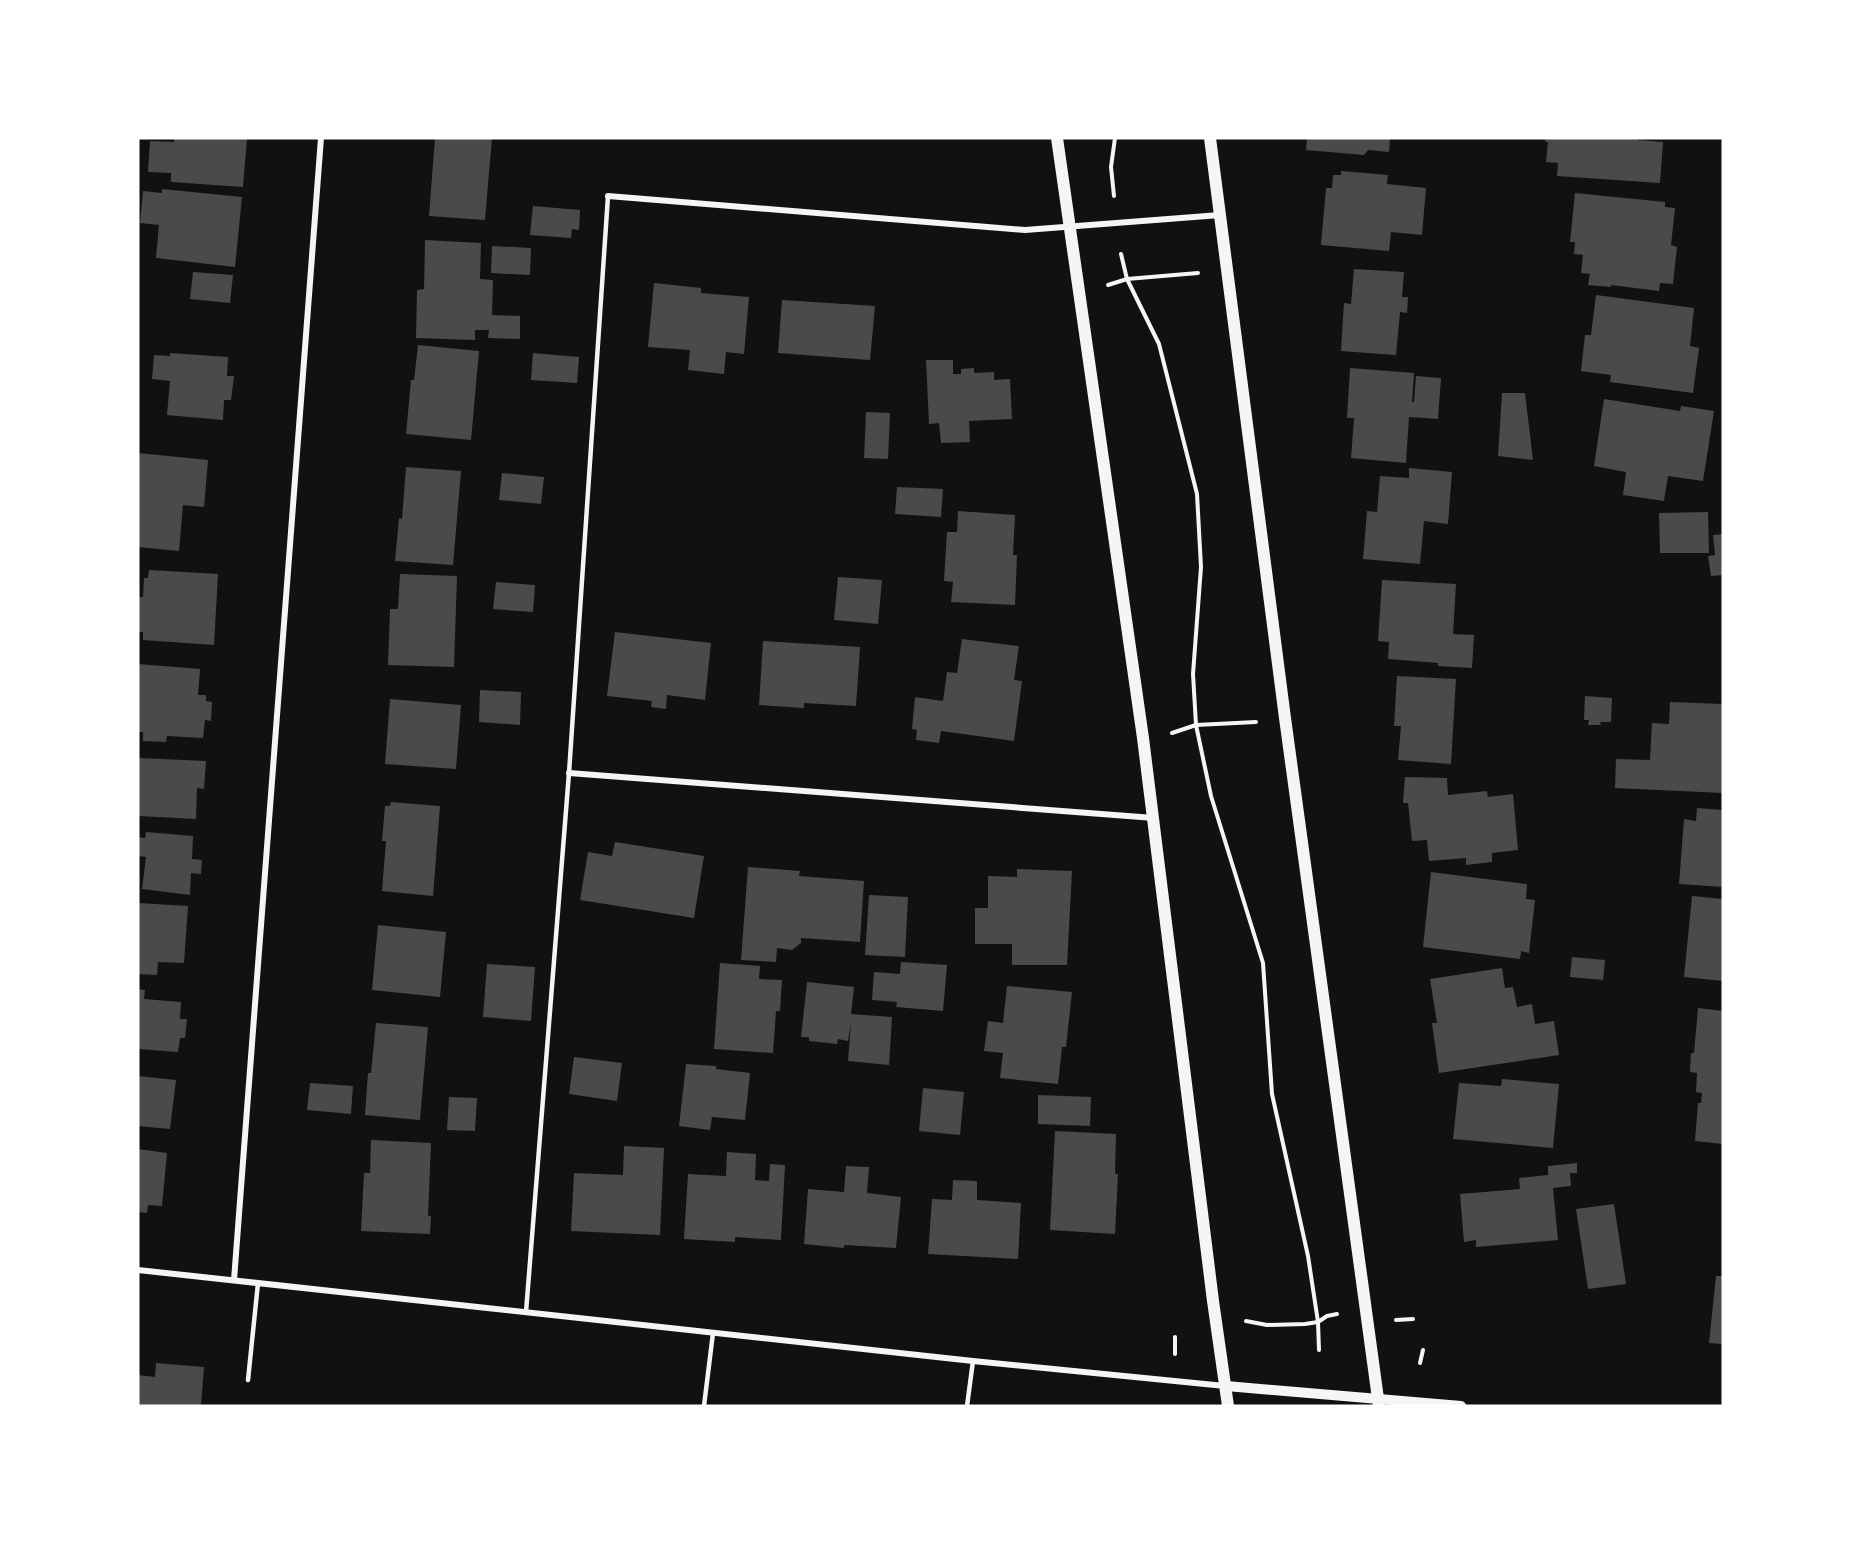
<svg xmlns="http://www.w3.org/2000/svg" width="1861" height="1544" font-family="'Varela Round',sans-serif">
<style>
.building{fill:#4a4a4a}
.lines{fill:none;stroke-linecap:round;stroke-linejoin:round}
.path{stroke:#f5f5f5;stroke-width:4}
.service{stroke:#f5f5f5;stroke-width:4.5}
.minor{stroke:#f5f5f5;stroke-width:6}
.tertiary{stroke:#f5f5f5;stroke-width:10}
.secondary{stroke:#f5f5f5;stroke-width:12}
</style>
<rect width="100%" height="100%" fill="#111"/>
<g class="building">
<path d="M 174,138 L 247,138 L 243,187 L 171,182 L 171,173 L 148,172 L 150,141 L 174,142 Z"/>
<path d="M 435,138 L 492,138 L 485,220 L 429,216 Z"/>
<path d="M 1307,138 L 1390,138 L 1389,152 L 1368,150 L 1364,155 L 1306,150 Z"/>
<path d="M 1546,138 L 1638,138 L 1638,140 L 1663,142 L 1660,183 L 1557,176 L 1558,163 L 1546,162 L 1548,142 L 1545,142 Z"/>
<path d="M 1341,171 L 1388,175 L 1387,184 L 1426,188 L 1422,235 L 1391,232 L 1389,251 L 1321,245 L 1326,188 L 1332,188 L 1333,175 L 1341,175 Z"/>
<path d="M 162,189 L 242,197 L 235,267 L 156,258 L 159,225 L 140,223 L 143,191 L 162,193 Z"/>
<path d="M 1575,193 L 1665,202 L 1665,207 L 1675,208 L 1671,245 L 1677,247 L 1673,284 L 1660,283 L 1659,291 L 1611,285 L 1611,287 L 1588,285 L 1590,274 L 1581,273 L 1583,255 L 1574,254 L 1575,242 L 1570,242 Z"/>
<path d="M 533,206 L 580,210 L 579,230 L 572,229 L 571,238 L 530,235 Z"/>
<path d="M 425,240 L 481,243 L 480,279 L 493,280 L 492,315 L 520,316 L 520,339 L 488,338 L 489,330 L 475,330 L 475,340 L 416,338 L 417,290 L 424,289 Z"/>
<path d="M 492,246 L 531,248 L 530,275 L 491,273 Z"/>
<path d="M 1354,269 L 1404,272 L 1402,297 L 1408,297 L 1407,313 L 1400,312 L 1396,355 L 1341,351 L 1344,303 L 1351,304 Z"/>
<path d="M 193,272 L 233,275 L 230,303 L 190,299 Z"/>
<path d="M 654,283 L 701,288 L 701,293 L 749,297 L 744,354 L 726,352 L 724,374 L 688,370 L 690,350 L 648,347 Z"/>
<path d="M 1596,295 L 1694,308 L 1690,346 L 1699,348 L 1693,393 L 1610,382 L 1611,375 L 1581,371 L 1585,335 L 1591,335 Z"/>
<path d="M 782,300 L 875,306 L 870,360 L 778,353 Z"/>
<path d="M 418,345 L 479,351 L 471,440 L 406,434 L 411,380 L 414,380 Z"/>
<path d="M 170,353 L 228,357 L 227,376 L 234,376 L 231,400 L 224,400 L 223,420 L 167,415 L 170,381 L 152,379 L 154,355 L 170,356 Z"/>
<path d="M 533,353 L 579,357 L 577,383 L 531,380 Z"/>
<path d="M 926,360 L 953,360 L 953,374 L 961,374 L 961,369 L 974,368 L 974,373 L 994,372 L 994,380 L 1010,379 L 1012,419 L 969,421 L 970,442 L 941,443 L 939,423 L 929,424 Z"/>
<path d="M 1350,368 L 1414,373 L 1412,402 L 1414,402 L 1416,376 L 1441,378 L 1438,419 L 1409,417 L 1406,463 L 1351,458 L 1354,418 L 1347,418 Z"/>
<path d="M 1502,393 L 1525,393 L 1533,460 L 1498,456 Z"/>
<path d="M 1604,399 L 1680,411 L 1681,406 L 1714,411 L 1703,481 L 1668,476 L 1664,501 L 1623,495 L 1626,472 L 1594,466 Z"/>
<path d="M 866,412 L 890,413 L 888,459 L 864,458 Z"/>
<path d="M 138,453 L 208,460 L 204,507 L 183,505 L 179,551 L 138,547 Z"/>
<path d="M 406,467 L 461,471 L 453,565 L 395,561 L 399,518 L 402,519 Z"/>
<path d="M 1409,468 L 1452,472 L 1448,524 L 1424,521 L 1420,564 L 1363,559 L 1367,511 L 1377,512 L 1380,476 L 1409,478 Z"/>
<path d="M 502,473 L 544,477 L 541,504 L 499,500 Z"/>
<path d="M 897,487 L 943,489 L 941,517 L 895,514 Z"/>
<path d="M 958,511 L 1015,515 L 1013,555 L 1017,555 L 1015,605 L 951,602 L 953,582 L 944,581 L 947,532 L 957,532 Z"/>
<path d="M 1708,512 L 1709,553 L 1660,553 L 1659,513 Z"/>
<path d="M 1723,534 L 1723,575 L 1711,576 L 1708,556 L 1715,555 L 1713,535 Z"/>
<path d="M 149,570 L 218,574 L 214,645 L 143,640 L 143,632 L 138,632 L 138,597 L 143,597 L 144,578 L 148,578 Z"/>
<path d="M 400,574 L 457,576 L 454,667 L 388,665 L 390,609 L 398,609 Z"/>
<path d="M 838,577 L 882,580 L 878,624 L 834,620 Z"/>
<path d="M 1382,580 L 1456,584 L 1453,634 L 1474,635 L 1472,668 L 1438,666 L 1438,663 L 1388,659 L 1389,642 L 1378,641 Z"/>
<path d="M 496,582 L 535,585 L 533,612 L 493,609 Z"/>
<path d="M 615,632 L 711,643 L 705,700 L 667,695 L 666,709 L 651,707 L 652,701 L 607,696 Z"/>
<path d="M 962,639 L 1019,646 L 1014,680 L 1022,681 L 1014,741 L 941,731 L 939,743 L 916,740 L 917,730 L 912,729 L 915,697 L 943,701 L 947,672 L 957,673 Z"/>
<path d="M 763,641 L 860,647 L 856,706 L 804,703 L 804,708 L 759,705 Z"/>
<path d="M 138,664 L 200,669 L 198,695 L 206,695 L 206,701 L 212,702 L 211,721 L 205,720 L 203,738 L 167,736 L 166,742 L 143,741 L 143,732 L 138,732 Z"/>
<path d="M 1397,676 L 1456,679 L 1451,764 L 1398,760 L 1401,726 L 1394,726 Z"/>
<path d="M 480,690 L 521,692 L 520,725 L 479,722 Z"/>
<path d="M 1585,696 L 1612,698 L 1611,722 L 1600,722 L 1601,725 L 1588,725 L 1589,720 L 1584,720 Z"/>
<path d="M 390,699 L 461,705 L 456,769 L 385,764 Z"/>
<path d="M 1670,702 L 1723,704 L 1723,793 L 1615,788 L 1616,759 L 1650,760 L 1652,723 L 1669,724 Z"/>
<path d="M 139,758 L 206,761 L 204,789 L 197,788 L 196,819 L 138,816 Z"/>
<path d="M 1405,777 L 1447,778 L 1448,795 L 1487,791 L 1488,797 L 1513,794 L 1518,850 L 1492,853 L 1492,862 L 1466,865 L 1466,858 L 1429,861 L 1427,840 L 1412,841 L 1408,803 L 1403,803 Z"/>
<path d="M 391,802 L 440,806 L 433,896 L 382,891 L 386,841 L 382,841 L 385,806 L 390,806 Z"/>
<path d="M 1697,808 L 1723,810 L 1723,887 L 1679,884 L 1684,819 L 1696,821 Z"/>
<path d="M 146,832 L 193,836 L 192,859 L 202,860 L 201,874 L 191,873 L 190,895 L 142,889 L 146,857 L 138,856 L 138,837 L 145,838 Z"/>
<path d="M 615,842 L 704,856 L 694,918 L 580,900 L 588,852 L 612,856 Z"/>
<path d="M 748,867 L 800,871 L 799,876 L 864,881 L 860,942 L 801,938 L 801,943 L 792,950 L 777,948 L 776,962 L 741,960 Z"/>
<path d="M 1017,869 L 1072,871 L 1067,965 L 1012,965 L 1012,944 L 975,944 L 975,908 L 988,908 L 988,876 L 1017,877 Z"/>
<path d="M 1431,872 L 1527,884 L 1526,899 L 1535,900 L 1529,953 L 1521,951 L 1520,959 L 1423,947 Z"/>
<path d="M 869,895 L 908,897 L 905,957 L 865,955 Z"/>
<path d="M 1692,896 L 1723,899 L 1723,981 L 1684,977 Z"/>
<path d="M 138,903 L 188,906 L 184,963 L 158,962 L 157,975 L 138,974 Z"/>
<path d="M 378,925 L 446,932 L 440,997 L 372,990 Z"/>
<path d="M 1572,957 L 1605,960 L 1603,980 L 1570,977 Z"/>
<path d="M 901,962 L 947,965 L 943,1011 L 896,1007 L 897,1002 L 872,1000 L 874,972 L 900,974 Z"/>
<path d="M 720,963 L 760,966 L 759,979 L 782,980 L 780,1011 L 776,1011 L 773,1053 L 714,1049 Z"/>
<path d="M 487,964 L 535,967 L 531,1021 L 483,1017 Z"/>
<path d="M 1502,968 L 1505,988 L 1513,987 L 1517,1007 L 1532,1004 L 1535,1024 L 1554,1021 L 1559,1055 L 1439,1073 L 1432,1023 L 1437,1023 L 1430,979 Z"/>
<path d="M 807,982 L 854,987 L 851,1014 L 892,1017 L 889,1065 L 848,1061 L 851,1023 L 848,1041 L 838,1039 L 837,1044 L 809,1041 L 809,1037 L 801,1037 Z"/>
<path d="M 1007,986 L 1072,992 L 1066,1047 L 1062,1047 L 1058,1084 L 1000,1078 L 1003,1053 L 984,1051 L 988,1021 L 1003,1023 Z"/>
<path d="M 138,989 L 145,990 L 144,999 L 181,1002 L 180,1019 L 187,1019 L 185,1038 L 180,1038 L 178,1052 L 138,1049 Z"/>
<path d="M 1698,1008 L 1723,1011 L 1723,1144 L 1695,1141 L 1698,1103 L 1701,1103 L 1702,1093 L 1696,1092 L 1697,1073 L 1690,1072 L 1691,1053 L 1694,1053 Z"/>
<path d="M 376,1023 L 428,1027 L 420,1120 L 365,1115 L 368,1073 L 371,1073 Z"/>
<path d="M 574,1057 L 622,1063 L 617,1101 L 569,1094 Z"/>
<path d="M 686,1064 L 716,1066 L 716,1069 L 750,1073 L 745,1120 L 712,1117 L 710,1130 L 679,1126 Z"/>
<path d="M 138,1076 L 176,1080 L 170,1129 L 138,1126 Z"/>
<path d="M 1502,1079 L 1559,1084 L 1553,1148 L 1453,1139 L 1459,1083 L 1501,1086 Z"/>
<path d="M 310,1083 L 353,1086 L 351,1114 L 307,1110 Z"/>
<path d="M 923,1088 L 964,1092 L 960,1135 L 919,1131 Z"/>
<path d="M 1038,1095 L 1091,1097 L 1090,1126 L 1038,1124 Z"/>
<path d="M 449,1097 L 477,1098 L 475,1131 L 447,1130 Z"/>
<path d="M 1055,1131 L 1116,1134 L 1115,1174 L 1118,1174 L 1115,1234 L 1050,1230 Z"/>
<path d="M 371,1140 L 431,1143 L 428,1216 L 431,1216 L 430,1234 L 361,1231 L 364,1173 L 370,1173 Z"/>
<path d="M 624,1146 L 664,1148 L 660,1235 L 571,1231 L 574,1173 L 623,1175 Z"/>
<path d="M 138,1149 L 167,1153 L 162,1206 L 148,1205 L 147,1213 L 138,1212 Z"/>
<path d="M 727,1152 L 756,1154 L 755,1180 L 769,1181 L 770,1164 L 785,1165 L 781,1240 L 735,1237 L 735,1242 L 684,1239 L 688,1174 L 726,1176 Z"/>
<path d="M 1577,1163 L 1577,1173 L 1570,1173 L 1571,1186 L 1553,1188 L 1558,1240 L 1476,1247 L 1476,1240 L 1464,1242 L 1460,1194 L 1520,1189 L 1519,1178 L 1548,1175 L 1548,1166 Z"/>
<path d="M 846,1166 L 869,1167 L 867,1193 L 901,1197 L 896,1248 L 844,1245 L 844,1248 L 804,1244 L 808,1189 L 844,1192 Z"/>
<path d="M 953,1180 L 977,1181 L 977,1200 L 1021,1203 L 1018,1259 L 928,1254 L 932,1199 L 952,1200 Z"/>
<path d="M 1614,1204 L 1626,1284 L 1588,1289 L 1576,1209 Z"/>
<path d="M 1716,1276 L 1723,1276 L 1723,1344 L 1709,1343 Z"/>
<path d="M 156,1363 L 204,1367 L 201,1406 L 138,1406 L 138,1375 L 155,1377 Z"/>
</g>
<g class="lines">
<g class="path">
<path d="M 1114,196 L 1111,167 L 1115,138"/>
<path d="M 1121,254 L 1127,279 L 1159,344 L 1197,494 L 1201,567 L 1193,674 L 1196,725 L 1211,796 L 1263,963 L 1272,1094 L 1308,1256 L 1318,1322 L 1319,1350"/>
<path d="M 1108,285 L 1127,279 L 1198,273"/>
<path d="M 1172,733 L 1196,725 L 1256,722"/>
<path d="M 1396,1320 L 1413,1319"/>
<path d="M 1246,1321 L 1267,1325 L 1305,1324 L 1318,1322 L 1327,1316 L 1337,1314"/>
<path d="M 1175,1337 L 1175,1354"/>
<path d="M 1420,1363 L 1423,1350"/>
</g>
<g class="service">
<path d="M 526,1312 L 569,773 L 608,196"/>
<path d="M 248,1380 L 258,1283"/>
<path d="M 704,1406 L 713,1333"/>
<path d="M 967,1406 L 973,1361"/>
</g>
<g class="minor">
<path d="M 608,196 L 1025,230 L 1220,215"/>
<path d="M 569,773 L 1154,818"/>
<path d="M 138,1270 L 973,1361 L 1225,1386"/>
<path d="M 234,1280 L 321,138"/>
</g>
<path class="tertiary" d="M 1226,1386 L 1461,1406"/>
<g class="secondary">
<path d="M 1057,138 L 1143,738 L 1213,1301 L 1228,1406"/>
<path d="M 1210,138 L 1285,718 L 1379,1406"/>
</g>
</g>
<rect width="1861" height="1544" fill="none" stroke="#ffffff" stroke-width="279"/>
</svg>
